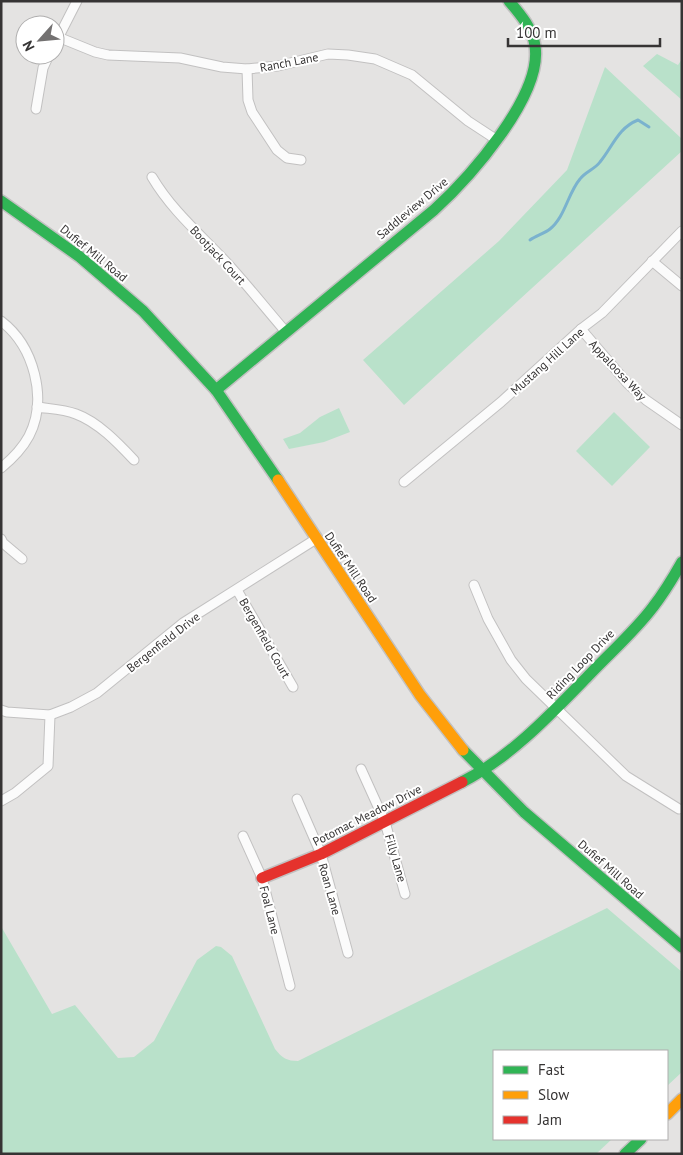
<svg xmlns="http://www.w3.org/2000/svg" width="683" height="1155" font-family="'PT Sans',sans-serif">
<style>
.green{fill:#b9e1ca}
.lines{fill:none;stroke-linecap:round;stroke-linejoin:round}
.stream{stroke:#7ab2ce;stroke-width:3}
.street-casing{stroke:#c2c1c1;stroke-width:11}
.fast-casing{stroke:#c2c1c1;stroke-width:14}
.slow-casing{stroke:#c2c1c1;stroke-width:14}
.jam-casing{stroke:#c2c1c1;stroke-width:14}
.street{stroke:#fbfbfb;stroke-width:9}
.fast{stroke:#30b455;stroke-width:11}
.slow{stroke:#ff9f0a;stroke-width:11}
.jam{stroke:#e5322d;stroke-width:11}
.labels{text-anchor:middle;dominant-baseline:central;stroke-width:4;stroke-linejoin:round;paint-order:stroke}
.street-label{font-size:12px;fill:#363434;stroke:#fff}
</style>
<rect width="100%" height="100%" fill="#e4e3e2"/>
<g class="green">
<path d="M 657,54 L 678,65 L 682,59 L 682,100 L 643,66 Z"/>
<path d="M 605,67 L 682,139 L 682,151 L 404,405 L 363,360 L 499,241 L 567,170 Z"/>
<path d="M 339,408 L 350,432 L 324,442 L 289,449 L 283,439 L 300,433 L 320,417 Z"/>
<path d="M 614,412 L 650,447 L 612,486 L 576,451 Z"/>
<path d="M 607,908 L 682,972 L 682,1072 L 667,1086 L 667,1051 L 494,1051 L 494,1139 L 612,1139 L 596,1154 L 1,1154 L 2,928 L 52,1014 L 75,1005 L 118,1058 L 134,1057 L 154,1041 L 197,960 L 216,946 L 221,947 L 232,956 L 275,1049 C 282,1058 287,1061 298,1061 Z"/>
</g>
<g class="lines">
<path class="stream" d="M 530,240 C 536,236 545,233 550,229 C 565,217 568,193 580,179 C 585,172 595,169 600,162 C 613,146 618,128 638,120 L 649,127"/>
<defs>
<g id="street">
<path d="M 58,37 L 95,52 L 108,55 L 180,58 L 222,67 L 247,69 L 278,66 L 328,54 L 348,55 L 375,59 L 412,75 L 468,121 L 497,140"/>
<path d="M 55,44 L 77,1"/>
<path d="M 247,69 L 248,100 L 252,112 L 277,150 L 287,158 L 301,160"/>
<path d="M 36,109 L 43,68 L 49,55"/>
<path d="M 152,177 C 172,211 202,236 228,264 C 248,286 267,310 286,332"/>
<path d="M 652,261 L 682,286"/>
<path d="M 1,321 C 34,346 48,399 29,436 C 22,449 12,459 1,468"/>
<path d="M 581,329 L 628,384 L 646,400 L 682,425"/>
<path d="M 37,407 C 50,409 63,409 76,414 C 98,422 118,443 134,460"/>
<path d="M 404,482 L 501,402 L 581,329 L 602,313 L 682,231"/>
<path d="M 1,539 L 3,543 L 22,559"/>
<path d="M 474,585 L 488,619 L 511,660 L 526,679 L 626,776 L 679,809"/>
<path d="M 237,590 L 293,687"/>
<path d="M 1,710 L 7,712 L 50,715 L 71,707 L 97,693 L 183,623 L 316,539"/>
<path d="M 361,769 L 385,822 L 405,894"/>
<path d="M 297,799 L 321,854 L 348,953"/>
<path d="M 1,801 L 15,793 L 48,766 L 50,715"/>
<path d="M 243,836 L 262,878 L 290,986"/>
</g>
<g id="fast">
<path d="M 1,201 L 80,257 L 143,311 L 216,390 L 278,480"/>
<path d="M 216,390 L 434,210 C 468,179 543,96 535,46 C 533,29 520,14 509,1"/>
<path d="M 463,750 L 524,812 L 682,947"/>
<path d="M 462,782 C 511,757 551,714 590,674 C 611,652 635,631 653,607 C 664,593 673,578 682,562"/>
<path d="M 625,1154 L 641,1139"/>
</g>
<g id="slow">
<path d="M 278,480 L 420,695 L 463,750"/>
<path d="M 667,1114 L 682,1099"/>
</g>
<path id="jam" d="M 262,878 L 321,854 L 462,782"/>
</defs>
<use href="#street" class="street-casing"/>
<use href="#fast" class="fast-casing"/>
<use href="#slow" class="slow-casing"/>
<use href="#jam" class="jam-casing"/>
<use href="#street" class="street"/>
<use href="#fast" class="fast"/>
<use href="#slow" class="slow"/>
<use href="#jam" class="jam"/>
</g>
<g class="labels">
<g class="street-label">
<text transform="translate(289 62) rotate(-11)">Ranch Lane</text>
<text transform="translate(412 208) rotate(-40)">Saddleview Drive</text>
<text transform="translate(94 253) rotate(39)">Dufief Mill Road</text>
<text transform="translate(218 255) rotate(47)">Bootjack Court</text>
<text transform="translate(547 361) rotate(-42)">Mustang Hill Lane</text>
<text transform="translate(618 370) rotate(47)">Appaloosa Way</text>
<text transform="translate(351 567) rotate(56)">Dufief Mill Road</text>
<text transform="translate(265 638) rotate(60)">Bergenfield Court</text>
<text transform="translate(163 642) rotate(-38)">Bergenfield Drive</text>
<text transform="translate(580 664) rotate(-46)">Riding Loop Drive</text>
<text transform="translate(367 815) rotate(-27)">Potomac Meadow Drive</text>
<text transform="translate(396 858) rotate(74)">Filly Lane</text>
<text transform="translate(611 869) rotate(41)">Dufief Mill Road</text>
<text transform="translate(330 889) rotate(74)">Roan Lane</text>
<text transform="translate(270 910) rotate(76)">Foal Lane</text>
</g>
</g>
<rect width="683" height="1155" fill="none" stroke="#363434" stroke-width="5"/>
<rect x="493" y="1050" width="175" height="90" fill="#ffffff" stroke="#afaeae"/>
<rect x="503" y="1066" width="25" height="8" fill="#30b455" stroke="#afaeae"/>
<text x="538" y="1075" font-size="15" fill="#363434">Fast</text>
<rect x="503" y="1091" width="25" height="8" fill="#ff9f0a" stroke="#afaeae"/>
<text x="538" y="1100" font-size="15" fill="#363434">Slow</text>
<rect x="503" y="1116" width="25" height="8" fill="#e5322d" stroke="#afaeae"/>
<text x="538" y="1125" font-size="15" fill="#363434">Jam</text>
<g transform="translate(40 40) rotate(243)"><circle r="24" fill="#ffffff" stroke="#afaeae"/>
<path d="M0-4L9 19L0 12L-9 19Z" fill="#737171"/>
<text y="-8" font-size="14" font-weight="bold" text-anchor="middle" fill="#363434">N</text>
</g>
<path d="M508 38v8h152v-8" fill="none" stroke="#363434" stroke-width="2.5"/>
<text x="516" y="38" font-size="15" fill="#363434" stroke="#ffffff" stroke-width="4" paint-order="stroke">100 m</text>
</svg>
